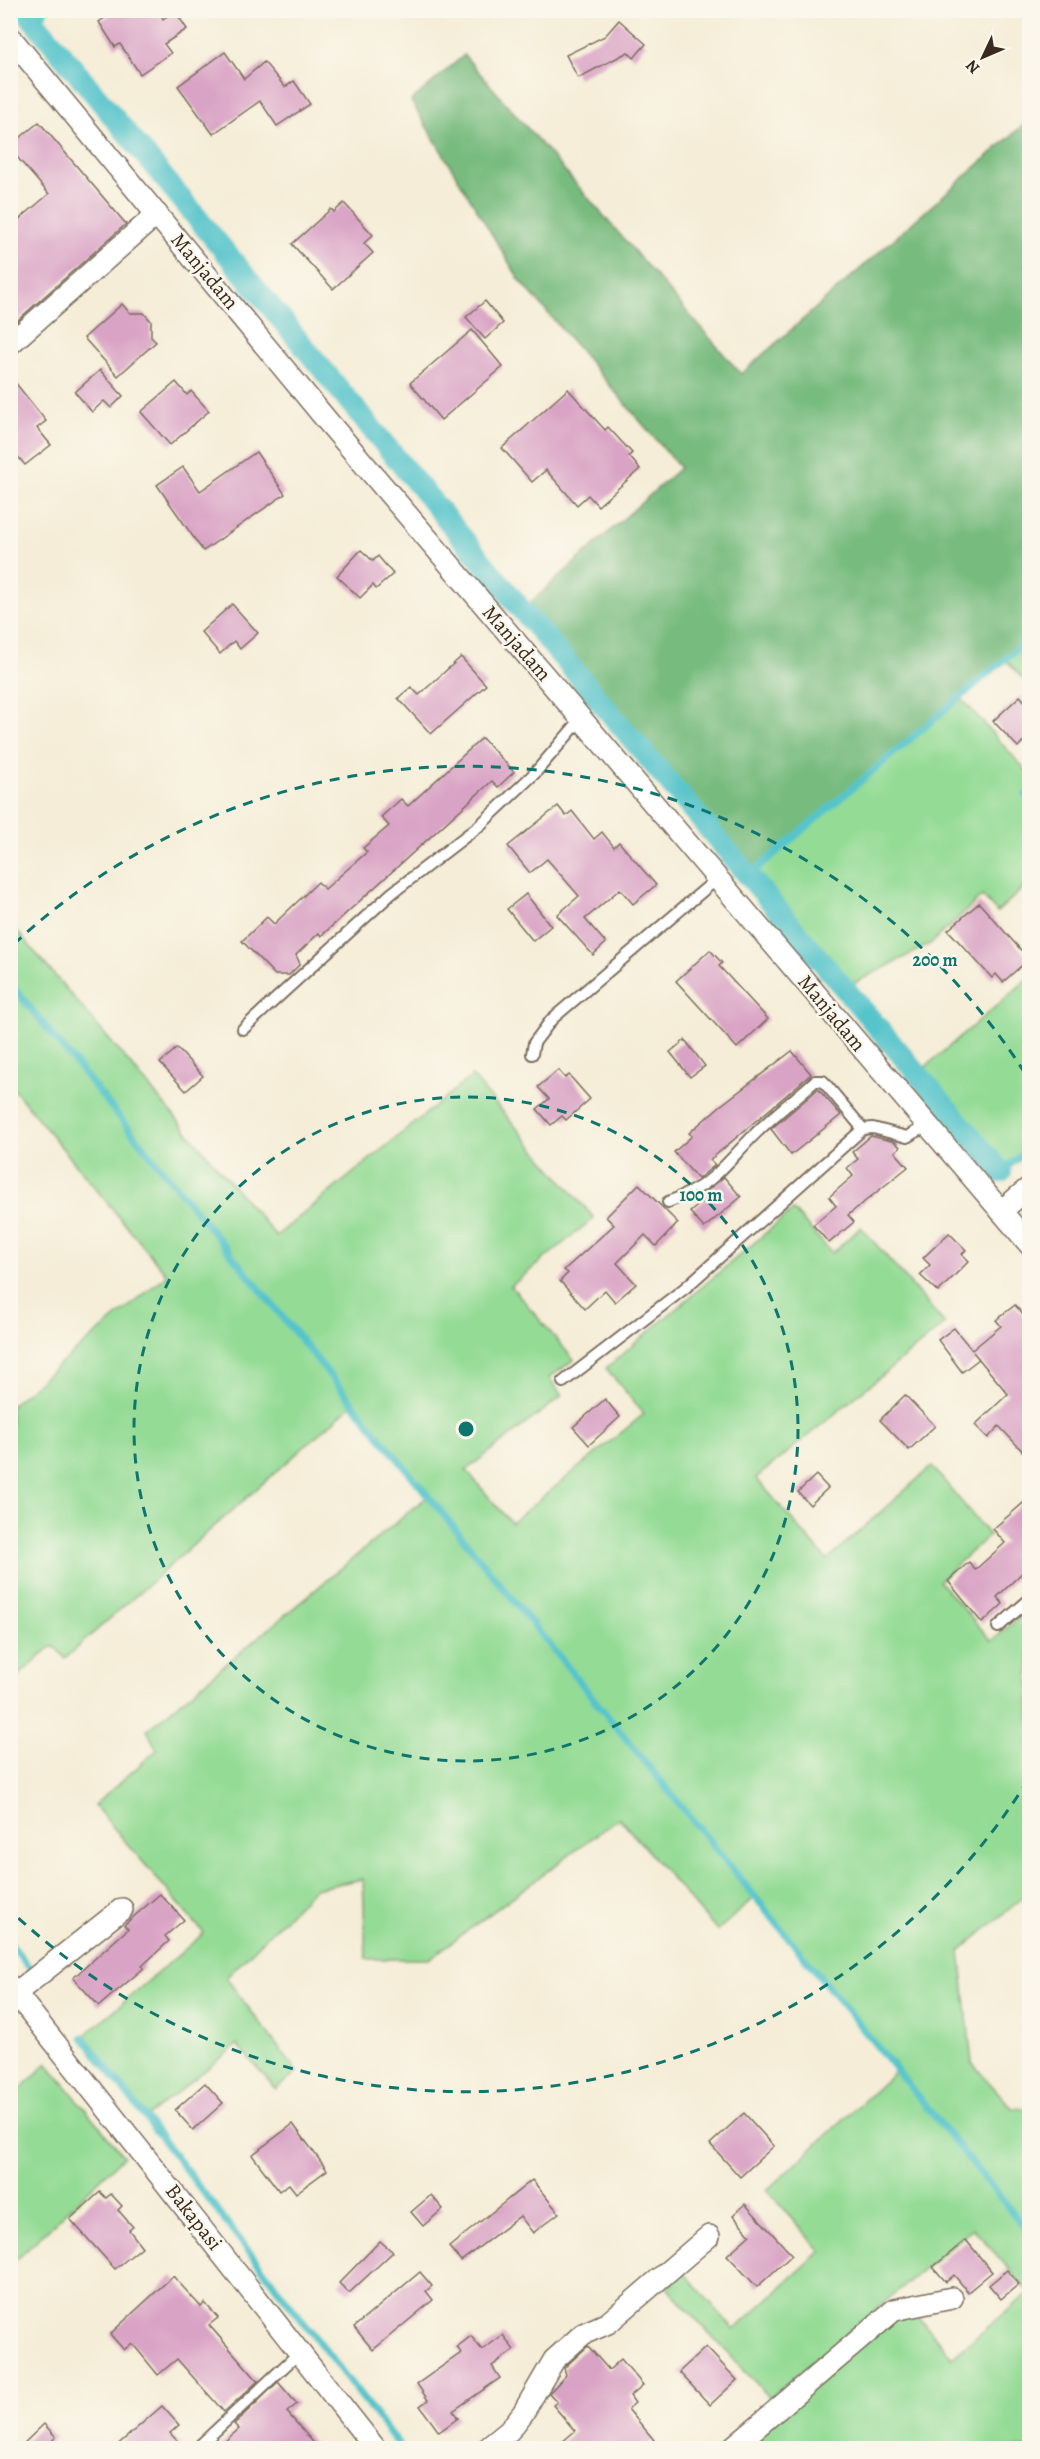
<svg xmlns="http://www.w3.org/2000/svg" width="1040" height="2459" font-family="Alegreya,serif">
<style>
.green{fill:#94db95;stroke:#68825a;stroke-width:1.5}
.forest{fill:#77bb7e;stroke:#59724e;stroke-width:1.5}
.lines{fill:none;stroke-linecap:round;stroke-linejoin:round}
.stream{stroke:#56c4cb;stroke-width:7}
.canal{stroke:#56c4cb;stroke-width:22}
.building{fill:#d9a3c5}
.service-casing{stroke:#7c6e5f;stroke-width:14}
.minor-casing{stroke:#7c6e5f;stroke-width:24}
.service{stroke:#fff;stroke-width:10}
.minor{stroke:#fff;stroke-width:21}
.ring{fill:none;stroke:#0f766e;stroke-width:3;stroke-dasharray:10 8}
.labels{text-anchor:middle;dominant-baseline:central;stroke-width:5;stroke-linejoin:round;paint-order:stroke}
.street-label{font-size:21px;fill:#3b2a1e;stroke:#fbf7ec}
.centre{fill:#0f766e;stroke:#fbf7ec;stroke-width:3}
.ring-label{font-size:18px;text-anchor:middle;font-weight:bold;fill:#0f766e;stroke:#fbf7ec;stroke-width:5;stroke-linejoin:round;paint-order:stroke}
</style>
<rect width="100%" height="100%" fill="#fbf7ec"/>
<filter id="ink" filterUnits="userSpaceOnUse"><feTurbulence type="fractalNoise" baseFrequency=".0167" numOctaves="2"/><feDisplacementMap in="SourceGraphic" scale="12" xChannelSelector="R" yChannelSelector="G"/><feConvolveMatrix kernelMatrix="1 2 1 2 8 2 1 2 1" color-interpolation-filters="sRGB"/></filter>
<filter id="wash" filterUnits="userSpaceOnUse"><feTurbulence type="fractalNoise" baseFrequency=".008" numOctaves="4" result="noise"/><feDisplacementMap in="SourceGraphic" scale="24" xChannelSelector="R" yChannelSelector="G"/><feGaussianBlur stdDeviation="1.35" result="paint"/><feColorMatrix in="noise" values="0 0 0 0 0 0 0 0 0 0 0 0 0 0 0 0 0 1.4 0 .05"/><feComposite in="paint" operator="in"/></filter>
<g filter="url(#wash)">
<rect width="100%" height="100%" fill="#f5edd7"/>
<g class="green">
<path d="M 1029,638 L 1029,686 L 1005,659 Z"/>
<path d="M 960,697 L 1029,774 L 1029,792 L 1026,795 L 1030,798 L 1029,883 L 997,912 L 982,896 L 930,944 L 843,989 L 747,877 Z"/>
<path d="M 11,924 L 276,1236 L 472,1076 L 594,1218 L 511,1286 L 574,1360 L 549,1378 L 562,1396 L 466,1470 L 511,1523 L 644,1414 L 606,1368 L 793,1210 L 832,1253 L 861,1227 L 945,1324 L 756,1478 L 827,1560 L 932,1466 L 989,1535 L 939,1581 L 992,1641 L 1029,1609 L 1029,1892 L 960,1951 L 972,2063 L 1012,2108 L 1029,2109 L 1029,2292 L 973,2228 L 770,2398 L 667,2288 L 684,2272 L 734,2330 L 821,2251 L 767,2190 L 896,2071 L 755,1897 L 717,1931 L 619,1818 L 429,1959 L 366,1959 L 363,1879 L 314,1889 L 226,1978 L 297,2072 L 276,2089 L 237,2045 L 145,2118 L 83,2037 L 204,1933 L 94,1805 L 157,1750 L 147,1730 L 428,1496 L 353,1404 L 65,1658 L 53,1645 L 11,1682 L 11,1405 L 167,1275 L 11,1086 Z"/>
<path d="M 1029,978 L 1029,1148 L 1001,1172 L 917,1074 Z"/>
<path d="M 47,2063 L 124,2156 L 11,2265 L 11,2098 Z"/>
<path d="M 1029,2293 L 1029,2448 L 757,2448 L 750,2437 L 888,2319 L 917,2316 L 952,2357 Z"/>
</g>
<path class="forest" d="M 464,55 L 741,374 L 1029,120 L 1029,638 L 747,877 L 522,610 L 680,468 L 519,279 L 411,101 Z"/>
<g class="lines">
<g class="stream">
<path d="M 1026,795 L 1030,798"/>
<path d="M 747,877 L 1030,638"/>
<path d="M 10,983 L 1030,2234"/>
<path d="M 1001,1172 L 1030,1148"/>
<path d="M 10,1943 L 32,1971"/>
<path d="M 83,2037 L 401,2448"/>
</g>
<path class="canal" d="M 37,10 L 29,15 L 522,610 L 1001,1172"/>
</g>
<g id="blocks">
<g class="building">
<path d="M 116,10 L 158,10 L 163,19 L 175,11 L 187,29 L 164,44 L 171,53 L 140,74 L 120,44 L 115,47 L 99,22 Z"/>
<path d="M 619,20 L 646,44 L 634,58 L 628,52 L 578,78 L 566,55 L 605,36 Z"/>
<path d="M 225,52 L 244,79 L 264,62 L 285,87 L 294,81 L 310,104 L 277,126 L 260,101 L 213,134 L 178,86 Z"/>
<path d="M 39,122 L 126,224 L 10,327 L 10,227 L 49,194 L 10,149 L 10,146 Z"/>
<path d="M 344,203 L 373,235 L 364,243 L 373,253 L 333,289 L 292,244 L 331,209 L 334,212 Z"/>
<path d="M 485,301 L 503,323 L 485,339 L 466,317 Z"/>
<path d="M 122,304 L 130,313 L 144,313 L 151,321 L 151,337 L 156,342 L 118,376 L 84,338 Z"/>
<path d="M 472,330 L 503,367 L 441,420 L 410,383 Z"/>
<path d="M 100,370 L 123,396 L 111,408 L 104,401 L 92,412 L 75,392 Z"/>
<path d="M 10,376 L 46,421 L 37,428 L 51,445 L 25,465 L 10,447 Z"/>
<path d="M 176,382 L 187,395 L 191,391 L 209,411 L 170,445 L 141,412 Z"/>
<path d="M 568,389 L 605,430 L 608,427 L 632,453 L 629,456 L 640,469 L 598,506 L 588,495 L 577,505 L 546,470 L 532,482 L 502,448 Z"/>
<path d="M 256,452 L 285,494 L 203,551 L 157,485 L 183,467 L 200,491 Z"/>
<path d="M 361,550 L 373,561 L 378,556 L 393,574 L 376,589 L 373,585 L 360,598 L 337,576 Z"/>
<path d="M 232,604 L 258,633 L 240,649 L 234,641 L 220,654 L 201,632 Z"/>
<path d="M 461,657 L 486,685 L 431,734 L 398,698 L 411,687 L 419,695 Z"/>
<path d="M 1020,696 L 1029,706 L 1029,736 L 1018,747 L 993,721 Z"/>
<path d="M 482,738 L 514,772 L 498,787 L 492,781 L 321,936 L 319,933 L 296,955 L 300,964 L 289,975 L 275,975 L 242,941 L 267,917 L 274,924 L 318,882 L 325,889 L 367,852 L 363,848 L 389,826 L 381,817 L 401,799 L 408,806 Z"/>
<path d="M 558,806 L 566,816 L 572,811 L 594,839 L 602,832 L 614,847 L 619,842 L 656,885 L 633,904 L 620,889 L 585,919 L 606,943 L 593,955 L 557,915 L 579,896 L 547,859 L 530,873 L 508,846 Z"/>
<path d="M 526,894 L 551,926 L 533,941 L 507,909 Z"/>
<path d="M 979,903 L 1029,959 L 1003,982 L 996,974 L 992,978 L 948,930 Z"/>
<path d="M 710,950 L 722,963 L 719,966 L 768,1019 L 737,1048 L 676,981 Z"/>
<path d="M 685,1040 L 705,1066 L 690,1077 L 670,1052 Z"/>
<path d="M 177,1048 L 203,1076 L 186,1091 L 160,1063 Z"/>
<path d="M 792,1051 L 811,1074 L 710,1160 L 715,1165 L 698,1179 L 674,1152 L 692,1136 L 689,1133 L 720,1106 Z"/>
<path d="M 558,1070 L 565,1078 L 569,1075 L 590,1099 L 566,1120 L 562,1116 L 551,1125 L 537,1109 L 549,1099 L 538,1087 Z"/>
<path d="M 818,1089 L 841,1115 L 791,1155 L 771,1129 Z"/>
<path d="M 871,1136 L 895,1142 L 900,1147 L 895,1152 L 908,1167 L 848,1215 L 854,1222 L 829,1243 L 813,1225 L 836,1206 L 829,1197 L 853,1176 L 847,1168 L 858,1159 L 852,1152 Z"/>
<path d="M 724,1177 L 741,1197 L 704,1228 L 690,1212 L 712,1194 L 708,1190 Z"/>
<path d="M 639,1184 L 678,1223 L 656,1246 L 645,1235 L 617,1263 L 636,1284 L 615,1302 L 605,1290 L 585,1309 L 560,1281 L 568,1273 L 564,1270 L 614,1225 L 606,1217 Z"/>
<path d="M 949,1233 L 966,1250 L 962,1254 L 969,1261 L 938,1292 L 920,1275 L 930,1265 L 923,1258 Z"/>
<path d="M 1015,1305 L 1029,1322 L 1029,1458 L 999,1426 L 988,1438 L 975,1425 L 1008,1394 L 973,1352 L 979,1359 L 962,1372 L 938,1340 L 954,1328 L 972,1350 L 1001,1326 L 996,1320 Z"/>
<path d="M 905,1395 L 935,1426 L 909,1450 L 880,1420 Z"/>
<path d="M 605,1399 L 620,1417 L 589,1445 L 573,1427 Z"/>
<path d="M 816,1475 L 828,1488 L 810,1505 L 798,1492 Z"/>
<path d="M 1029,1498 L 1029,1566 L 997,1597 L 1003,1604 L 982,1623 L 948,1581 L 969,1562 L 975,1570 L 1005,1543 L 993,1529 Z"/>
<path d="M 160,1894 L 184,1920 L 165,1936 L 169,1941 L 142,1966 L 144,1968 L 99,2006 L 73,1978 L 128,1929 L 124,1925 Z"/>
<path d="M 205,2083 L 223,2103 L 193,2130 L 175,2110 Z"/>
<path d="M 744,2113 L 774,2146 L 740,2177 L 710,2144 Z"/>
<path d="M 293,2124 L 327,2170 L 296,2193 L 289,2184 L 279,2191 L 252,2155 Z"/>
<path d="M 532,2180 L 559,2213 L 533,2233 L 520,2216 L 461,2261 L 449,2247 Z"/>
<path d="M 100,2192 L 106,2198 L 111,2194 L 122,2206 L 118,2210 L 133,2227 L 129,2230 L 142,2247 L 115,2269 L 70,2219 Z"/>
<path d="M 431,2195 L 443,2209 L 423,2226 L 411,2212 Z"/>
<path d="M 745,2204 L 792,2255 L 757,2287 L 727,2255 L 750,2235 L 733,2215 Z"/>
<path d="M 966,2240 L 992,2272 L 968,2292 L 954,2275 L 946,2282 L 933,2267 Z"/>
<path d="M 380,2241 L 393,2252 L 349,2293 L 339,2283 Z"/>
<path d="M 1007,2270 L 1019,2284 L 1001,2299 L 989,2285 Z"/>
<path d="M 420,2272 L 432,2286 L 426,2291 L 433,2300 L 373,2350 L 354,2327 Z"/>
<path d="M 173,2276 L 201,2307 L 205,2303 L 218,2318 L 209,2325 L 258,2381 L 224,2412 L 177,2359 L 158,2375 L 132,2343 L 124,2350 L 110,2334 Z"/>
<path d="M 503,2335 L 514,2350 L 492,2366 L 500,2378 L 453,2411 L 458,2418 L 439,2432 L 420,2406 L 428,2400 L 417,2384 L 461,2353 L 457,2347 L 471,2336 L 482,2350 Z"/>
<path d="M 588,2346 L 609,2370 L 621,2359 L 643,2385 L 630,2396 L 635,2403 L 628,2409 L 654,2440 L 644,2448 L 555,2448 L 575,2431 L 553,2405 L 557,2402 L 549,2393 L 566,2375 L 564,2368 Z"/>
<path d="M 706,2347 L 737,2380 L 710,2405 L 679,2372 Z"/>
<path d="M 278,2382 L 297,2404 L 287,2412 L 318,2448 L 217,2448 L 239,2429 L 234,2424 Z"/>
<path d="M 162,2406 L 179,2425 L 170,2433 L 184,2448 L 114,2448 Z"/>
<path d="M 44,2424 L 56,2437 L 44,2448 L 19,2448 Z"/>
</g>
</g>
</g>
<g filter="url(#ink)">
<use href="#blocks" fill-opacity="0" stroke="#7c6e5f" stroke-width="1.5"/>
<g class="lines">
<defs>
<g id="service">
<path d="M 243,1029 L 392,893 L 479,826 L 535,773 L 582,718"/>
<path d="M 532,1054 L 534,1043 L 552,1019 L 718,878"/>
<path d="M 668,1202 C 713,1185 720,1170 752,1137 C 771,1117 794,1100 815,1081 L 823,1081 L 863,1129"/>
<path d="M 563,1382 L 685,1288 L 863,1129 L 873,1128 L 907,1137 L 927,1125"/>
<path d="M 998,1627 L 1030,1599"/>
<path d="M 197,2448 L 300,2352"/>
</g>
<g id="minor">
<path d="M 10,37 L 329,423 L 1030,1245"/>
<path d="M 10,344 L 157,214"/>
<path d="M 1001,1211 L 1030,1187"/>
<path d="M 10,1986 L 375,2448"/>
<path d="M 16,1993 L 122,1909"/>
<path d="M 488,2448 L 509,2431 L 523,2413 L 554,2360 L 583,2334 L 608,2323 L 709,2236"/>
<path d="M 732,2448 L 894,2310 L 952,2298"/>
</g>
</defs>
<use href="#service" class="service-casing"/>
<use href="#minor" class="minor-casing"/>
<use href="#service" class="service"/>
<use href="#minor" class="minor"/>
</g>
</g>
<g class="ring">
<circle cx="466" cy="1429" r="332"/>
<path d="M1028 1780A663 663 0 0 1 14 1914M14 944A663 663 0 0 1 1028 1078"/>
</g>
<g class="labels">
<g class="street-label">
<text transform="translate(205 271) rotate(50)">Manjadam</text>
<text transform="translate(517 643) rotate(49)">Manjadam</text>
<text transform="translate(832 1013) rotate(50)">Manjadam</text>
<text transform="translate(194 2217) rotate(52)">Bakapasi</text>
</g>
</g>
<circle cx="466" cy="1429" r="9" class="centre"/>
<g class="ring-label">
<text x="935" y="966">200 m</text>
<text x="701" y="1201">100 m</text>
</g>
<rect width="1040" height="2459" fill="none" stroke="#fbf7ec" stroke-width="36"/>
<g transform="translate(983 57) rotate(226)" stroke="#fbf7ec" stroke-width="4.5" paint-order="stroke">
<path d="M0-4.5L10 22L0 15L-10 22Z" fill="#3b2a1e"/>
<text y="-9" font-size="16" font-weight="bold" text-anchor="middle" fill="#3b2a1e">N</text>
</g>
</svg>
